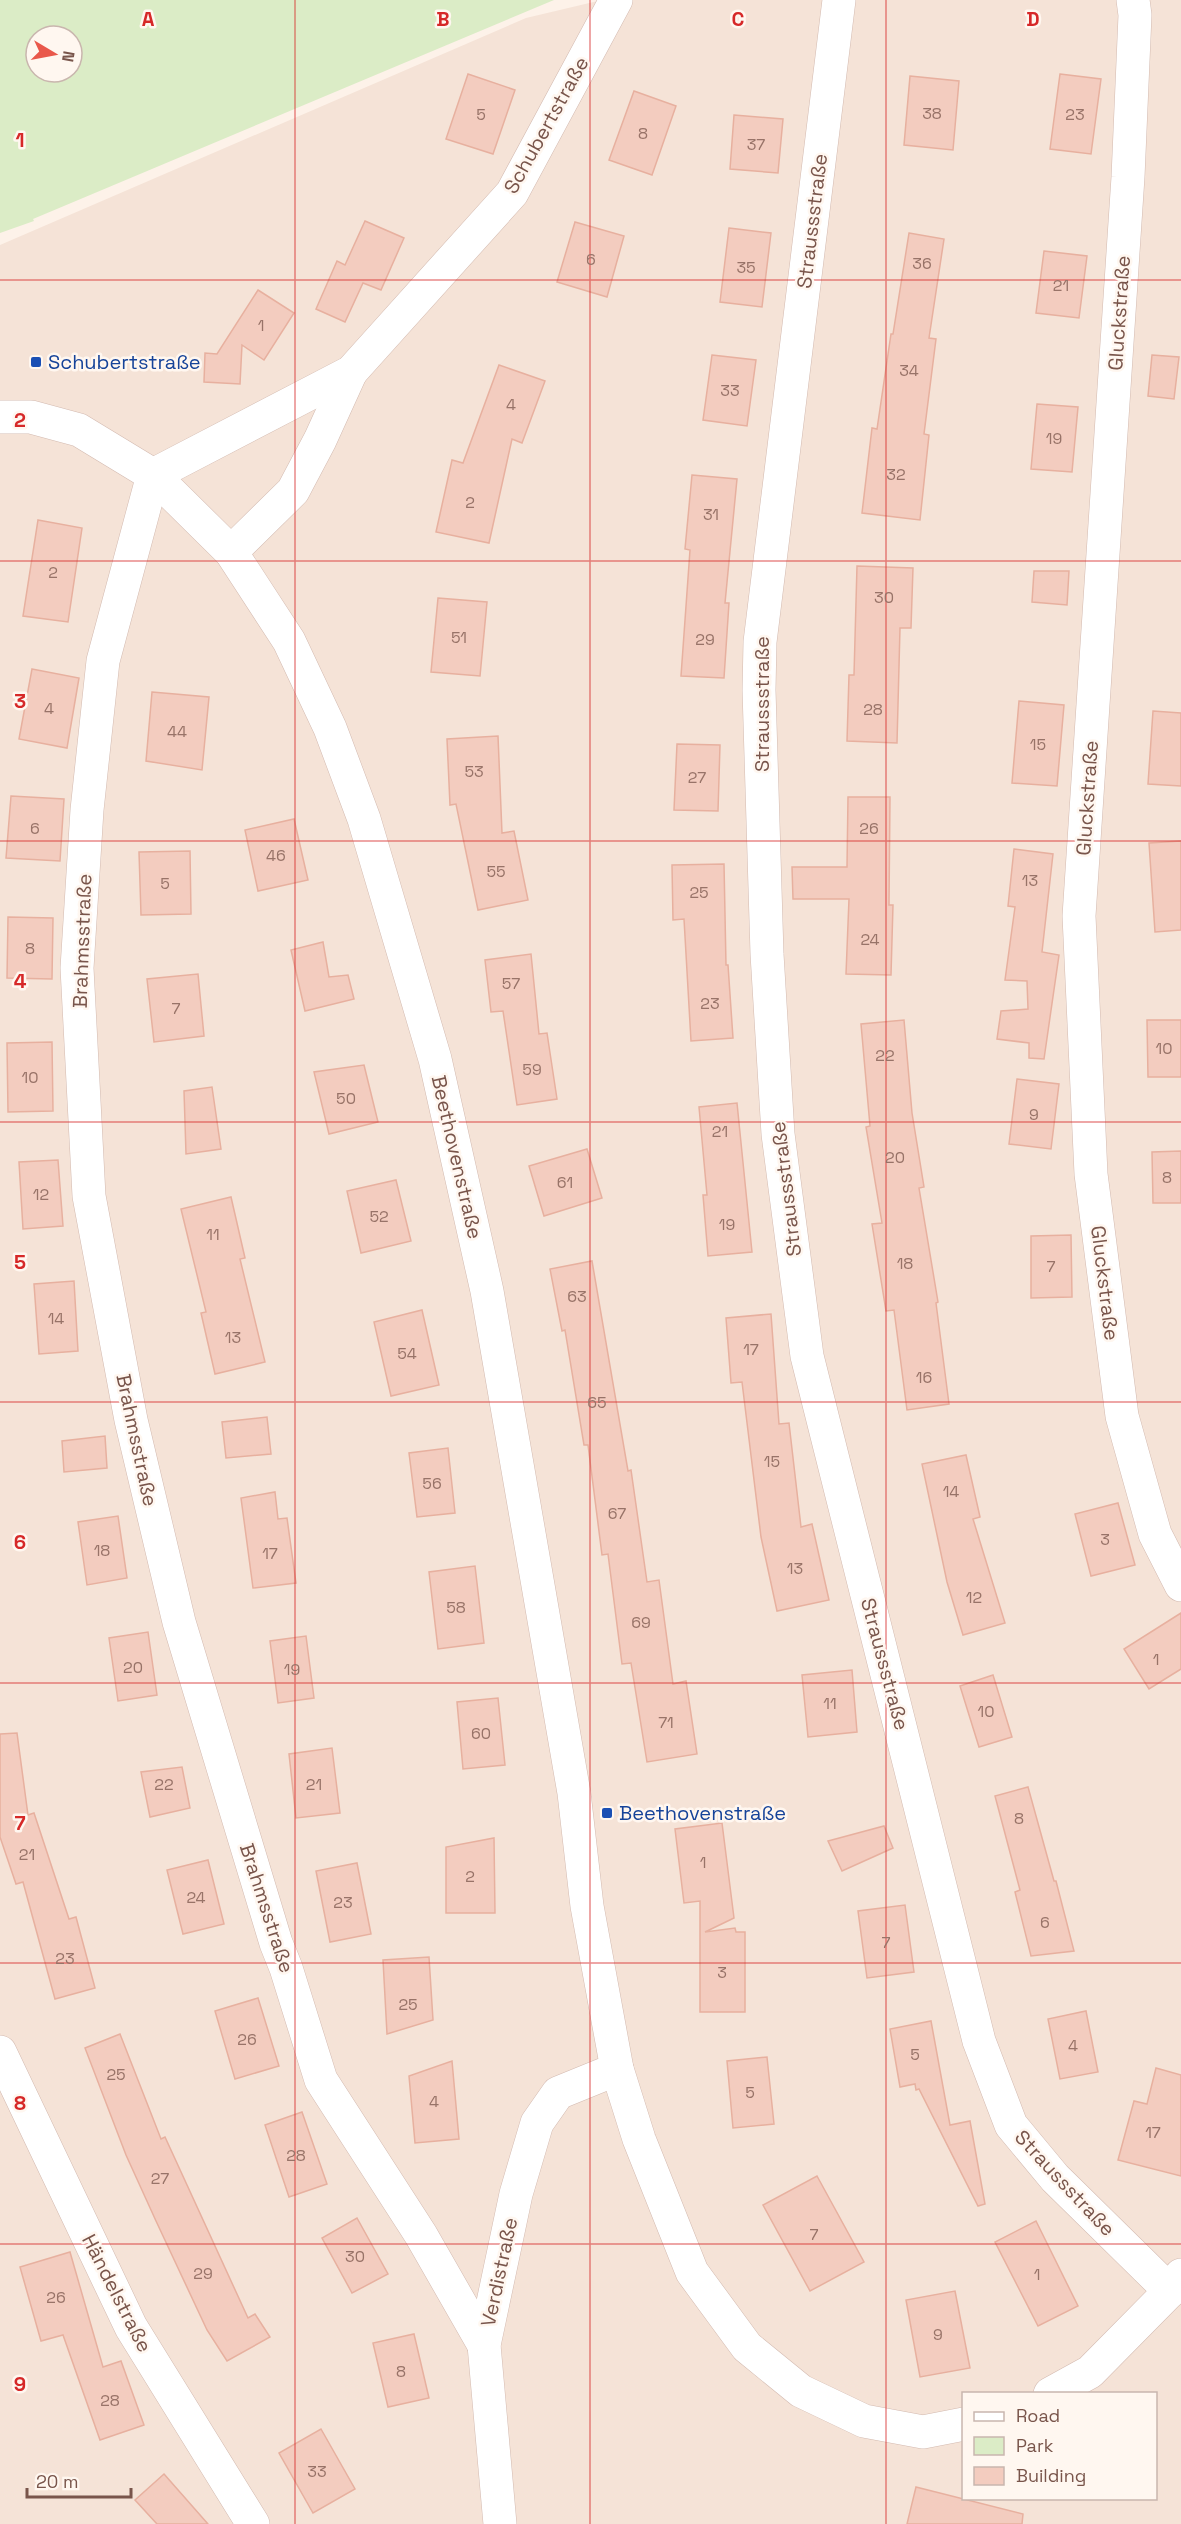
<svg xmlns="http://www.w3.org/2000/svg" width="1181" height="2524" font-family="'Space Grotesk',sans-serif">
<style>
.residential{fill:#f5e3d7;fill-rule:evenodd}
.green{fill:#dbecc6;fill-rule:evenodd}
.building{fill:#f3ccbf;stroke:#e7b09f;stroke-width:1.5}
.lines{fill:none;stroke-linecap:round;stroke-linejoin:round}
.minor-casing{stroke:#d3bab0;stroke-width:34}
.minor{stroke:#fff;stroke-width:33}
.grid{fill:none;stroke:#d62828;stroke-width:1.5;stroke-opacity:0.55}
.transit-dot{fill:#1a4fb4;stroke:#fff7f0;stroke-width:2}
.labels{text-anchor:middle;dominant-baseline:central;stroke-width:5;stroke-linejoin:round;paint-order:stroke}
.number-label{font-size:16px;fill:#987368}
.street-label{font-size:20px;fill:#79554b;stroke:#fff7f0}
.transit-label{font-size:20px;fill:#164399;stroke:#fff7f0;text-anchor:start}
.grid-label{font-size:20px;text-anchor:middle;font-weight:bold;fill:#d62828;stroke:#fff7f0;stroke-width:5;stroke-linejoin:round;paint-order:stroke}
</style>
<rect width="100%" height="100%" fill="#fdf2e9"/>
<path class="residential" d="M 602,0 L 1181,0 L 1181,2524 L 0,2524 L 0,245 L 526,18 ZM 964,2394 L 1156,2394 L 1156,2498 L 964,2498 Z"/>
<path class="green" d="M 0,0 L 554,0 L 33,219 L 34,221 L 0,233 ZM 36,36 L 72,36 L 72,72 L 36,72 Z"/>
<g class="building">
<path d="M 468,74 L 515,90 L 493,154 L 446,139 Z"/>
<path d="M 1060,74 L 1101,79 L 1091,154 L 1050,149 Z"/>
<path d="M 910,76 L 959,81 L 953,150 L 904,145 Z"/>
<path d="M 634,91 L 676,106 L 652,175 L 609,160 Z"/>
<path d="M 734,115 L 783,119 L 778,173 L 730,169 Z"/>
<path d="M 365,221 L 404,238 L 381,290 L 363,283 L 345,322 L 316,309 L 337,261 L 345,265 Z"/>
<path d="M 575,222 L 624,236 L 607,297 L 557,282 Z"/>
<path d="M 729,228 L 771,233 L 762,307 L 720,302 Z"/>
<path d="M 909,233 L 944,239 L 929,338 L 936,339 L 924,434 L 929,435 L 920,520 L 862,513 L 872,428 L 877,429 L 891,334 L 893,334 Z"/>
<path d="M 1044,251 L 1087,256 L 1079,318 L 1036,313 Z"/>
<path d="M 258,290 L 294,313 L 264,360 L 242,345 L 240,384 L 204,382 L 205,353 L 217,354 Z"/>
<path d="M 712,355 L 756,360 L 747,426 L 703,420 Z"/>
<path d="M 1152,355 L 1179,357 L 1174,399 L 1148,396 Z"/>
<path d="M 499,365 L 545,381 L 522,443 L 512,439 L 489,543 L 436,532 L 452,460 L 463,463 Z"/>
<path d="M 1037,404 L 1078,407 L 1072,472 L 1031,469 Z"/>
<path d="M 692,475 L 737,479 L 725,603 L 729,603 L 724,678 L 681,676 L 690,550 L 685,549 Z"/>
<path d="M 38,520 L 82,528 L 68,622 L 23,616 Z"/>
<path d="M 857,566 L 913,568 L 911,628 L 900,628 L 897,743 L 847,741 L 849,675 L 854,675 Z"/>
<path d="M 1034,571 L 1069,571 L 1067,605 L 1032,602 Z"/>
<path d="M 438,598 L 487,602 L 480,676 L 431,672 Z"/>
<path d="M 32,669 L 79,678 L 67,748 L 19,739 Z"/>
<path d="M 152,692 L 209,697 L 202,770 L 146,761 Z"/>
<path d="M 1019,701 L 1064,705 L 1057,786 L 1012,783 Z"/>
<path d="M 1153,711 L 1181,713 L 1181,786 L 1148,784 Z"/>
<path d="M 498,736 L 502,833 L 514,831 L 528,900 L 478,910 L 456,804 L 450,805 L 447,739 Z"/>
<path d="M 677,744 L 720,745 L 718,811 L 674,810 Z"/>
<path d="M 11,796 L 64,799 L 60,861 L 6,858 Z"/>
<path d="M 848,797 L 890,797 L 889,905 L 893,905 L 891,975 L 846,974 L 849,899 L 793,899 L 792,867 L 847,867 Z"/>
<path d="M 294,819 L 308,880 L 258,891 L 245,830 Z"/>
<path d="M 1181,841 L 1181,930 L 1155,932 L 1149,843 Z"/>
<path d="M 1014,849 L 1053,854 L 1042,952 L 1059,955 L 1044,1059 L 1029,1058 L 1029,1043 L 997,1039 L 1001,1011 L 1028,1009 L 1027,981 L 1005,980 L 1015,907 L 1008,906 Z"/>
<path d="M 190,851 L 191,914 L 141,915 L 139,852 Z"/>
<path d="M 724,864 L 726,965 L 728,965 L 733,1038 L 691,1041 L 684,919 L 673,920 L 672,865 Z"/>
<path d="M 8,917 L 53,918 L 52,979 L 7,978 Z"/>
<path d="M 323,942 L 329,977 L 348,975 L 354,999 L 305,1011 L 291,950 Z"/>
<path d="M 531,954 L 539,1034 L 547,1033 L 557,1099 L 517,1105 L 503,1011 L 491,1012 L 485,960 Z"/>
<path d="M 198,974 L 204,1036 L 154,1042 L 147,979 Z"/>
<path d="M 904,1020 L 912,1113 L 924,1187 L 919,1188 L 938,1302 L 936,1303 L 949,1404 L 907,1410 L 894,1310 L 886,1311 L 872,1224 L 882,1223 L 866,1127 L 870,1126 L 861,1024 Z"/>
<path d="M 1147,1020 L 1181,1020 L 1181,1077 L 1148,1077 Z"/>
<path d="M 52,1042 L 53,1111 L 8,1112 L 7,1043 Z"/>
<path d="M 364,1065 L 378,1122 L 329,1134 L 314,1072 Z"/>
<path d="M 1017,1079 L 1059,1084 L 1051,1149 L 1009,1144 Z"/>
<path d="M 212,1087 L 221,1149 L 186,1154 L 184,1091 Z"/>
<path d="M 737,1103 L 752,1252 L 708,1256 L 703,1195 L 707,1195 L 699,1107 Z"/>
<path d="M 587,1149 L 602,1198 L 544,1216 L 529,1166 Z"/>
<path d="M 1181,1151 L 1181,1203 L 1153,1203 L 1152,1152 Z"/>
<path d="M 58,1160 L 63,1226 L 23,1229 L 19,1162 Z"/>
<path d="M 396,1180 L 411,1241 L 361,1253 L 347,1191 Z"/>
<path d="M 231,1197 L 245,1258 L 240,1259 L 265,1362 L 215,1374 L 201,1313 L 206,1312 L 181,1209 Z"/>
<path d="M 1071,1235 L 1072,1297 L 1031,1298 L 1031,1236 Z"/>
<path d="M 592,1261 L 628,1471 L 631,1470 L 647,1582 L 659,1580 L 673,1684 L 686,1681 L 697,1754 L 647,1762 L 631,1663 L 622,1664 L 608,1554 L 602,1555 L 588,1445 L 584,1445 L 565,1330 L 562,1331 L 550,1269 Z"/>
<path d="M 74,1281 L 78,1351 L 39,1354 L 34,1284 Z"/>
<path d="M 422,1310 L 439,1385 L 391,1396 L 374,1322 Z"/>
<path d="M 771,1314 L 779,1424 L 789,1423 L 801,1527 L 812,1524 L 829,1600 L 777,1611 L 761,1537 L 742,1382 L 731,1383 L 726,1318 Z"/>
<path d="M 267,1417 L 271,1454 L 226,1458 L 222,1422 Z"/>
<path d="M 105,1436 L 107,1468 L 64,1472 L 62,1441 Z"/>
<path d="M 448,1448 L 455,1513 L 417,1517 L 409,1453 Z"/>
<path d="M 966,1455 L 980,1517 L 973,1519 L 1005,1623 L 963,1635 L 947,1582 L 922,1464 Z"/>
<path d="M 275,1492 L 278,1519 L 287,1518 L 296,1583 L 253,1588 L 241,1498 Z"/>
<path d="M 1118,1503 L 1135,1565 L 1091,1576 L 1075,1514 Z"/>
<path d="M 118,1516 L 127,1578 L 87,1585 L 78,1522 Z"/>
<path d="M 475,1566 L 484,1643 L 438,1649 L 429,1572 Z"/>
<path d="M 1181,1613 L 1181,1669 L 1149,1689 L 1124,1649 Z"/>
<path d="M 148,1632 L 157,1695 L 118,1701 L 109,1638 Z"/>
<path d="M 306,1636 L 314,1698 L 278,1703 L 270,1641 Z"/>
<path d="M 852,1670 L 857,1732 L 808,1737 L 802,1675 Z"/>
<path d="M 993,1675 L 1012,1737 L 979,1747 L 960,1686 Z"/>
<path d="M 498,1698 L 505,1765 L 463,1769 L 457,1702 Z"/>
<path d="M 17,1733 L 28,1815 L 34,1813 L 69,1919 L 76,1917 L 95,1988 L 55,1999 L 23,1882 L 16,1884 L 0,1837 L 0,1734 Z"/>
<path d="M 332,1748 L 340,1813 L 296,1818 L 289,1754 Z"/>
<path d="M 182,1767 L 190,1808 L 150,1817 L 141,1772 Z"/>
<path d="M 1028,1787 L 1054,1881 L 1056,1881 L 1074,1951 L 1031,1956 L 1015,1892 L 1020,1890 L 995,1796 Z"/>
<path d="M 722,1823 L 734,1918 L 705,1932 L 735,1928 L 736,1932 L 745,1932 L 745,2012 L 700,2012 L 700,1901 L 684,1903 L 675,1829 Z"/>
<path d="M 884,1826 L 893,1848 L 842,1871 L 828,1841 Z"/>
<path d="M 494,1838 L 495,1913 L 446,1913 L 446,1847 Z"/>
<path d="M 208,1860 L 224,1924 L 183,1934 L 167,1870 Z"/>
<path d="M 357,1863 L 371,1934 L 330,1942 L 316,1871 Z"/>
<path d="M 905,1905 L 914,1972 L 867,1978 L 858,1911 Z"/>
<path d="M 429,1957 L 433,2020 L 387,2034 L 383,1960 Z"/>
<path d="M 258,1998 L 279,2066 L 235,2079 L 215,2011 Z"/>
<path d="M 1086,2011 L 1098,2072 L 1060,2079 L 1048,2019 Z"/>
<path d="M 931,2021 L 950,2125 L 970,2121 L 985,2204 L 978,2206 L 919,2089 L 916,2090 L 915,2084 L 900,2087 L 890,2029 Z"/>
<path d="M 120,2034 L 161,2139 L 165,2137 L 248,2318 L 255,2314 L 270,2337 L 227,2361 L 207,2330 L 156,2221 L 126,2155 L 85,2048 Z"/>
<path d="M 767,2057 L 774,2124 L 733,2128 L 727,2061 Z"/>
<path d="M 452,2061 L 459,2139 L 415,2143 L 409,2076 Z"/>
<path d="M 1156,2068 L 1181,2075 L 1181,2176 L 1118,2160 L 1134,2101 L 1147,2104 Z"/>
<path d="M 302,2112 L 327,2184 L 289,2197 L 265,2125 Z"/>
<path d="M 817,2176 L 864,2262 L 810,2291 L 763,2205 Z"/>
<path d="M 357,2218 L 388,2274 L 352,2293 L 322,2238 Z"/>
<path d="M 1036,2221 L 1078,2306 L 1038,2326 L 995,2242 Z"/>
<path d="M 70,2252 L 103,2367 L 121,2361 L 144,2425 L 100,2440 L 63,2335 L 41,2341 L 20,2267 Z"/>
<path d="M 955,2291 L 970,2368 L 920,2377 L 906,2300 Z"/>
<path d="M 414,2334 L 429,2398 L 388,2407 L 373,2343 Z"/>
<path d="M 321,2429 L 355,2489 L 313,2513 L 279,2453 Z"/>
<path d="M 164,2474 L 208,2524 L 157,2524 L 135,2500 Z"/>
<path d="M 916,2487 L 1023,2514 L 1022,2524 L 907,2524 Z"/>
</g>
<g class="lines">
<defs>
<g id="minor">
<path d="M 839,0 L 760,642 L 759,690 L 767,954 L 778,1134 L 807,1356 L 979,2041 L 1011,2125 L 1055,2178 L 1170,2291"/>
<path d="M 1133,0 L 1135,15 L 1128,177 L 1079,916 L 1091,1174 L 1122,1416 L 1155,1534 L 1181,1585"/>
<path d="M 0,417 L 31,417 L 79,430 L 153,475 L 231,552 L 289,641 L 330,728 L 364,819 L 435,1059 L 487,1291 L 574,1793 L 587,1906 L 617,2069 L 639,2139 L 692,2272 L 747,2347 L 801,2391 L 864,2421 L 923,2432 L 964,2424"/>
<path d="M 231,552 L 293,491 L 320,440 L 351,372"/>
<path d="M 0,2052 L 131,2327 L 253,2524"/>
<path d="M 484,2345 L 421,2235 L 321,2080 L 286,1968 L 276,1943 L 179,1622 L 131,1420 L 89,1196 L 77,968 L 87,810 L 103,661 L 153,475 L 351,372 L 512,193 L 616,0"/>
<path d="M 1050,2394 L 1090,2372 L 1170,2291 L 1181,2275"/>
<path d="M 500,2524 L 484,2345 L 516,2194 L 537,2123 L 558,2093 L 617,2069"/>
</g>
</defs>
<use href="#minor" class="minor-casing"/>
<use href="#minor" class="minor"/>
</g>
<path class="grid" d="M 295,0 L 295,2524M 590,0 L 590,2524M 886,0 L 886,2524M 0,280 L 1181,280M 0,561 L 1181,561M 0,841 L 1181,841M 0,1122 L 1181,1122M 0,1402 L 1181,1402M 0,1683 L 1181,1683M 0,1963 L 1181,1963M 0,2244 L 1181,2244"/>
<g class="transit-dot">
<rect x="30" y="356" width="12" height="12" rx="3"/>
<rect x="601" y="1807" width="12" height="12" rx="3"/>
</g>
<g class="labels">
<g class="number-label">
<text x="932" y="113">38</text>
<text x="481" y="114">5</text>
<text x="1075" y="114">23</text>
<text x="643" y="133">8</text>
<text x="756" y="144">37</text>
<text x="591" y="259">6</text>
<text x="922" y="263">36</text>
<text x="746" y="267">35</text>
<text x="1061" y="285">21</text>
<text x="261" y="325">1</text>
<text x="909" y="370">34</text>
<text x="730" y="390">33</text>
<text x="511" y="404">4</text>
<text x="1054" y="438">19</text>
<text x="896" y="474">32</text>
<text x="470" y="502">2</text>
<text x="711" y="514">31</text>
<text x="53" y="572">2</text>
<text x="884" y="597">30</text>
<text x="459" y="637">51</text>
<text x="705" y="639">29</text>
<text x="49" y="708">4</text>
<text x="873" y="709">28</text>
<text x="177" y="731">44</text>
<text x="1038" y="744">15</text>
<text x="474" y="771">53</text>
<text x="697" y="777">27</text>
<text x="35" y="828">6</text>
<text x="869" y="828">26</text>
<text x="276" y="855">46</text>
<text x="496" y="871">55</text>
<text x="1030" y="880">13</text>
<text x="165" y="883">5</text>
<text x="699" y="892">25</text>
<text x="870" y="939">24</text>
<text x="30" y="948">8</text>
<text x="511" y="983">57</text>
<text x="710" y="1003">23</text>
<text x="176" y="1008">7</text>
<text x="1164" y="1048">10</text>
<text x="885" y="1055">22</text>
<text x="532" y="1069">59</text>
<text x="30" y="1077">10</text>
<text x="346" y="1098">50</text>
<text x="1034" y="1114">9</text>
<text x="720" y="1131">21</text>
<text x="895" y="1157">20</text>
<text x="1167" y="1177">8</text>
<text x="565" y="1182">61</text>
<text x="41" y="1194">12</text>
<text x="379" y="1216">52</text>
<text x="727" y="1224">19</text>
<text x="213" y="1234">11</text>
<text x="905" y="1263">18</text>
<text x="1051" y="1266">7</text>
<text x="577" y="1296">63</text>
<text x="56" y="1318">14</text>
<text x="233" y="1337">13</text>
<text x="751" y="1349">17</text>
<text x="407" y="1353">54</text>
<text x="924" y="1377">16</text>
<text x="597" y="1402">65</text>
<text x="772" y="1461">15</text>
<text x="432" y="1483">56</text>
<text x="951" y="1491">14</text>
<text x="617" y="1513">67</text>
<text x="1105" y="1539">3</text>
<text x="102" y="1550">18</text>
<text x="270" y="1553">17</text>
<text x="795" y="1568">13</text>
<text x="974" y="1597">12</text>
<text x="456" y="1607">58</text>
<text x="641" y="1622">69</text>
<text x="1156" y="1659">1</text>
<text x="133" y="1667">20</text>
<text x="292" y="1669">19</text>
<text x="830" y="1703">11</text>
<text x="986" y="1711">10</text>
<text x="666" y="1722">71</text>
<text x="481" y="1733">60</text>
<text x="164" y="1784">22</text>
<text x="314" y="1784">21</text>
<text x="1019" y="1818">8</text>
<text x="27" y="1854">21</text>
<text x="703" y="1862">1</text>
<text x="470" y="1876">2</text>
<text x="196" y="1897">24</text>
<text x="343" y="1902">23</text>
<text x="1045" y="1922">6</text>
<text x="886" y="1942">7</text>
<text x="65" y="1958">23</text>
<text x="722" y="1972">3</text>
<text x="408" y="2004">25</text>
<text x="247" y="2039">26</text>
<text x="1073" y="2045">4</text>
<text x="915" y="2054">5</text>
<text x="116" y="2074">25</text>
<text x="750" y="2092">5</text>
<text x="434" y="2101">4</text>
<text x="1153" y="2132">17</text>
<text x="296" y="2155">28</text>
<text x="160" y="2178">27</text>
<text x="814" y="2234">7</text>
<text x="355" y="2256">30</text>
<text x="203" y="2273">29</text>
<text x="1037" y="2274">1</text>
<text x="56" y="2297">26</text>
<text x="938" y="2334">9</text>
<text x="401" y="2371">8</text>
<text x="110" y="2400">28</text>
<text x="317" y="2471">33</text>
</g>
<g class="street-label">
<text transform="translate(546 125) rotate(-61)">Schubertstraße</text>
<text transform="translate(812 221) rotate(-83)">Straussstraße</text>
<text transform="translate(1119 313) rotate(-86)">Gluckstraße</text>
<text transform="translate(762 704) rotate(-90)">Straussstraße</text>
<text transform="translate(1087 798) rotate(-86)">Gluckstraße</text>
<text transform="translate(82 941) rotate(-88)">Brahmsstraße</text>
<text transform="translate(457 1157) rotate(77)">Beethovenstraße</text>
<text transform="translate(786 1189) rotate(-97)">Straussstraße</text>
<text transform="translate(1105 1283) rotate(83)">Gluckstraße</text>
<text transform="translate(137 1440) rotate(78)">Brahmsstraße</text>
<text transform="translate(885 1664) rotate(75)">Straussstraße</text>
<text transform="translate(267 1908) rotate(72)">Brahmsstraße</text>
<text transform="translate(1065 2183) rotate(47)">Straussstraße</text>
<text transform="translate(499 2272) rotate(-78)">Verdistraße</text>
<text transform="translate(117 2293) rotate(63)">Händelstraße</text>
</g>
<g class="transit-label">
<text x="48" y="362">Schubertstraße</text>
<text x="619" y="1813">Beethovenstraße</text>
</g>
</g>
<g class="grid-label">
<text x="148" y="26">A</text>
<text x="443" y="26">B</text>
<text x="738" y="26">C</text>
<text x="1033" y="26">D</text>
<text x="20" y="147">1</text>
<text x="20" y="427">2</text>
<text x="20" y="708">3</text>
<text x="20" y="988">4</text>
<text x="20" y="1269">5</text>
<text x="20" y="1549">6</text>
<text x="20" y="1830">7</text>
<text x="20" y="2110">8</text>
<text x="20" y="2391">9</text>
</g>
<rect x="962" y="2392" width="195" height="108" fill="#fff7f0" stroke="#c9b6ae" stroke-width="1.5"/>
<rect x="974" y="2412" width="30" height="9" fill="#ffffff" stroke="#c9b6ae" stroke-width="1.5"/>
<text x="1016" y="2422" font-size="18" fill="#79554b">Road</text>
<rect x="974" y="2437" width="30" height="18" fill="#dbecc6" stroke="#c9b6ae" stroke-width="1.5"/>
<text x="1016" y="2452" font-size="18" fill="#79554b">Park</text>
<rect x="974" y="2467" width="30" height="18" fill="#f3ccbf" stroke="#c9b6ae" stroke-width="1.5"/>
<text x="1016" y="2482" font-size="18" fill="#79554b">Building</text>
<g transform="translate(54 54) rotate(100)"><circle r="28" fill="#fff7f0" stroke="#c9b6ae" stroke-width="1.5"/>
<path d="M0-4.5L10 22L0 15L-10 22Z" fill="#e9584b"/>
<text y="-9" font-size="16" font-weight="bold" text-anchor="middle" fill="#79554b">N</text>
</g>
<path d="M27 2488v9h104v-9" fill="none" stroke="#79554b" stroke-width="3"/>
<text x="36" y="2488" font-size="18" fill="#79554b" stroke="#fff7f0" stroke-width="4.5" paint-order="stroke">20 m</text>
</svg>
